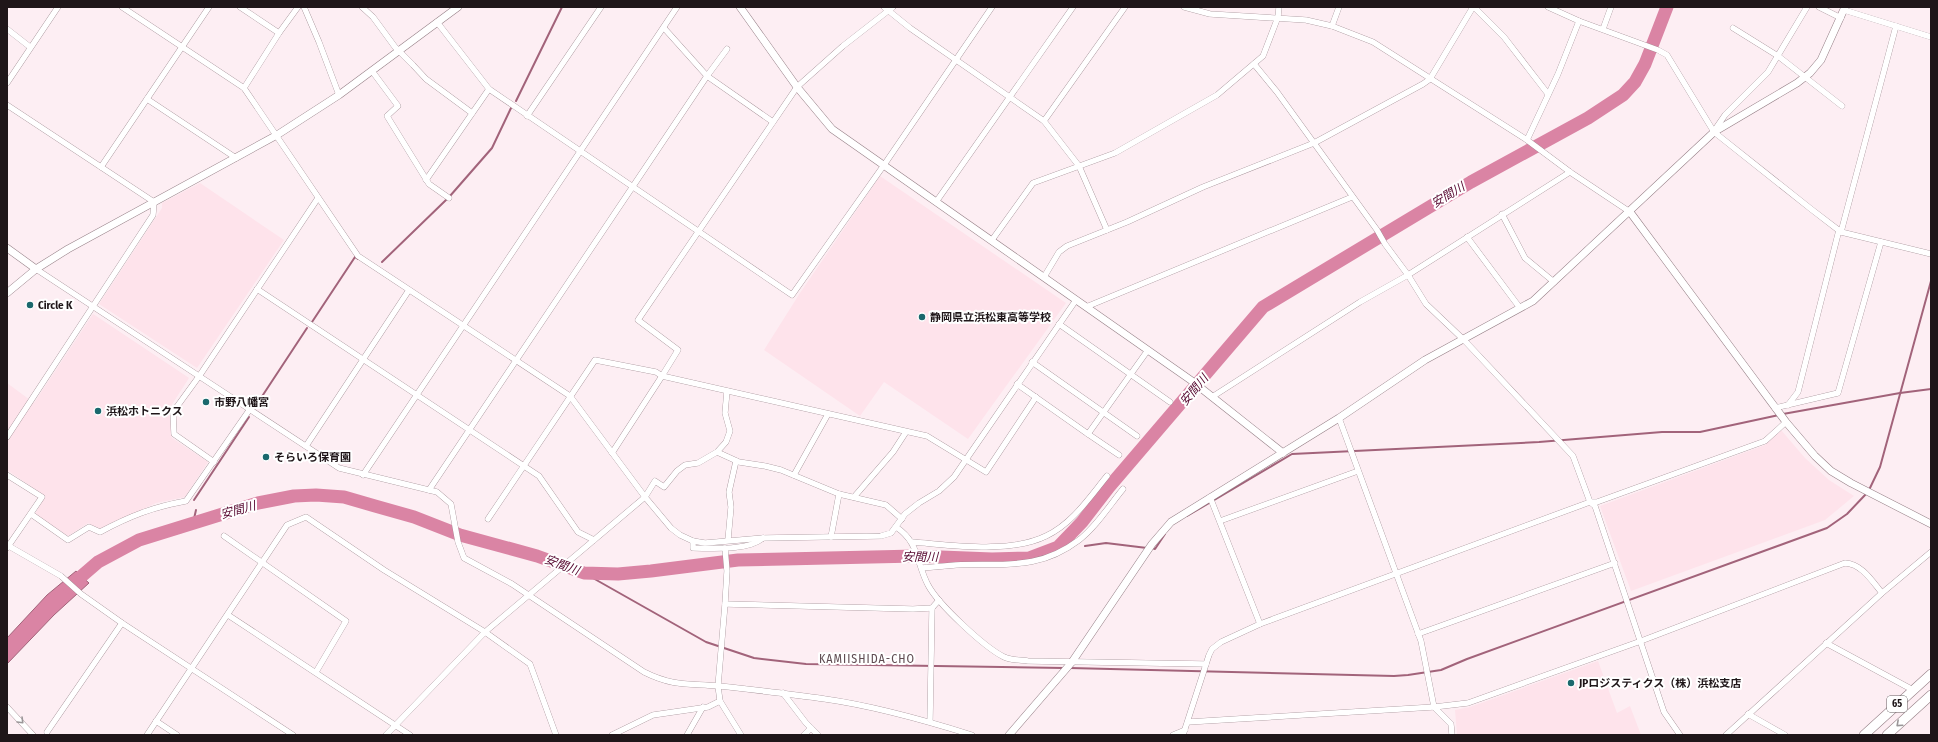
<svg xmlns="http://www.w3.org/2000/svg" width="1938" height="742" font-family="'Fira Sans Condensed','Noto Sans JP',sans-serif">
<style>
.built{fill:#fee3eb}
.water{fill:#da84a4;stroke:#a2637a}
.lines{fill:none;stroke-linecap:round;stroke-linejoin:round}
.stream{stroke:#a2637a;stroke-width:2}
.river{stroke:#da84a4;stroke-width:13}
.minor-casing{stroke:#957f86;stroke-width:6}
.tertiary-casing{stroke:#957f86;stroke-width:8}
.primary-casing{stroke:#957f86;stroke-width:10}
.minor{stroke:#fff;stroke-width:5.5}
.tertiary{stroke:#fff;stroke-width:7}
.primary{stroke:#fff;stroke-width:9}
.oneway{stroke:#9a9698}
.poi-dot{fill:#1a686d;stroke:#fff;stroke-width:1.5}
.labels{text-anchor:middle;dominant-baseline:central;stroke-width:4;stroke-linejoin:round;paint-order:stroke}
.shield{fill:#fff;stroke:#625c5e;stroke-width:1}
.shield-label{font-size:10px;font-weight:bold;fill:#1f1619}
.poi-label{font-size:11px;font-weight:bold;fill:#1f1619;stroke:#fff;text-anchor:start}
.water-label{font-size:12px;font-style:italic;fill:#55062e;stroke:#fff}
.neighbourhood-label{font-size:12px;letter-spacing:1px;fill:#604c52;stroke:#fff}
</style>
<rect width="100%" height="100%" fill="#fdeef3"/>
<g class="built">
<path d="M 880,176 L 1066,303 L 968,439 L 884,382 L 860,416 L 764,350 L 800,293 Z"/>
<path d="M 200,183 L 284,240 L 197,368 L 99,304 L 162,208 L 162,203 Z"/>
<path d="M 93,314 L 189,378 L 169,409 L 172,438 L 208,462 L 185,497 L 156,503 L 100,530 L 88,523 L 68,536 L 35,514 L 45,496 L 7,470 L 7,442 L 13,432 L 7,428 L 7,383 L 34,403 Z"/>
<path d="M 1781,430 L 1805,458 L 1829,480 L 1854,496 L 1825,520 L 1631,591 L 1600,506 L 1765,445 Z"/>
<path d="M 1598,661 L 1617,713 L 1630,706 L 1641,735 L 1457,735 L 1455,710 L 1470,707 Z"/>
</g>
<path class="water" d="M 76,571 L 89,583 L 54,615 L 7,664 L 7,638 L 47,595 Z"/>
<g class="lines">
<g class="stream">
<path d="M 516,101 L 562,7"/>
<path d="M 450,196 L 492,148 L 511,108"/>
<path d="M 382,262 L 446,200"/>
<path d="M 312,322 L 355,257 L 358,259"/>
<path d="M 255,407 L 307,328"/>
<path d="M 1783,414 L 1900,393 L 1931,389"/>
<path d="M 1869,490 L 1880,467 L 1931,281"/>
<path d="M 194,500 L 249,417"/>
<path d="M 1187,516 L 1292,454 L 1539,442 L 1662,432 L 1700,432 L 1779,415"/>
<path d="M 193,523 L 196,510"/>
<path d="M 1085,546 L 1106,543 L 1147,548"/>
<path d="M 1152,548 L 1155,549 L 1165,534"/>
<path d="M 584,573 L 706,642 L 754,658 L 806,664 L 1064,668"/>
<path d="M 1070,668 L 1394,676 L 1408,675 L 1441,670 L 1467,659 L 1827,528 L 1847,514 L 1866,494"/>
</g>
<path class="river" d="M 69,587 L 98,562 L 139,540 L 258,503 L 294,496 L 316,495 L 344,497 L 375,506 L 414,517 L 460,535 L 537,556 L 584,573 L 618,574 L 651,571 L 738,560 L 916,556 L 992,559 L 1029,558 L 1058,547 L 1082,522 L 1109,487 L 1263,307 L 1471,182 L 1588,118 L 1623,95 L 1635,82 L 1645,64 L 1667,7"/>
<defs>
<g id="minor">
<path d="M 122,7 L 244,88 L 358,256 L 570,396 L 645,497 L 671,528 L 680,535 L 693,541 L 705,543 L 763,538 L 881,536 L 891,533 L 905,514 L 919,503 L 939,491 L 954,477 L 1076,300"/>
<path d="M 240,7 L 279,33"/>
<path d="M 304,7 L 319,42 L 339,95"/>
<path d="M 362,7 L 373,17 L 395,47 L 413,65 L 426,79 L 472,113"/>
<path d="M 884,7 L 910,28 L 1044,121 L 1079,166 L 1107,230"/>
<path d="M 1184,7 L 1210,14 L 1306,20 L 1332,26 L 1373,42 L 1527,140 L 1570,172 L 1630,212"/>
<path d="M 1474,7 L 1504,37 L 1548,94"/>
<path d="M 1548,7 L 1579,21 L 1658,50 L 1667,55 L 1714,132 L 1811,209 L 1841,232 L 1931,254"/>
<path d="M 1819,7 L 1841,18"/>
<path d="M 1844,10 L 1931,37"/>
<path d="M 437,22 L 489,89 L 792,295 L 884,165 L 992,7"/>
<path d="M 1332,26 L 1339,7"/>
<path d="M 664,28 L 707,76 L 773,122"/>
<path d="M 1733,28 L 1778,56 L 1842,106"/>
<path d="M 7,29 L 30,47"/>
<path d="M 1603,29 L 1611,7"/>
<path d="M 1254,64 L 1277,92 L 1377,230 L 1385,244 L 1408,275 L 1426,304 L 1464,340 L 1573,456 L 1590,502 L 1595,506 L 1664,712 L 1680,735"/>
<path d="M 372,71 L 398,106 L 387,116 L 429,184 L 449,198"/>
<path d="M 7,83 L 58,7"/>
<path d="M 244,88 L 279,33 L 298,7"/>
<path d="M 147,99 L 236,158"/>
<path d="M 7,105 L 154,202 L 153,215 L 7,437"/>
<path d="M 527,116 L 601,7"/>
<path d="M 1044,121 L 1125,7"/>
<path d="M 1714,131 L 1725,115 L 1768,72 L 1807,7"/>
<path d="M 1527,140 L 1558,74 L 1579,21"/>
<path d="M 101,167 L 209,7"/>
<path d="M 426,180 L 489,89"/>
<path d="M 936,202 L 1073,7"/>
<path d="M 1502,214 L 1525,258 L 1554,282"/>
<path d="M 1841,232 L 1896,26"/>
<path d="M 1467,237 L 1520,308"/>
<path d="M 992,240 L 1033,183 L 1115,153 L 1217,95 L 1263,56 L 1278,17 L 1279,7"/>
<path d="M 36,269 L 339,468 L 437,492 L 451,504 L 458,542 L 464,558 L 512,584 L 644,672 C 674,687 689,683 720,686 C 755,690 791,694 825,699 C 875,706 924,720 972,735"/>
<path d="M 1044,277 L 1059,252 L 1067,246 L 1127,222 L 1203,187 L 1314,143 L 1423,84 L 1430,79 L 1473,7"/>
<path d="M 257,289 L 539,476 L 578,532 L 594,540"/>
<path d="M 1086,307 L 1352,197"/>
<path d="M 1059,324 L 1170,402"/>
<path d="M 1032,362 L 1137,436"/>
<path d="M 1017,384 L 1088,434 L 1148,350"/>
<path d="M 1212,397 L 1360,302 L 1408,275 L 1570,172"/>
<path d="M 1788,405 L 1798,392 L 1839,230"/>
<path d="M 1775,408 L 1838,393 L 1881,242"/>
<path d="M 1339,418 L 1421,641 L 1434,707 L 1451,724 L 1452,735"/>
<path d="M 1088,434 L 1119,455"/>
<path d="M 306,446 L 409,290"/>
<path d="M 717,452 L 739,462 L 765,466 L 781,470 L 839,494 L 886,505 L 902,519"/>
<path d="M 612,453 L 662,376 L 927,436 L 986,472 L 1036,397"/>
<path d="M 214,462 L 174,434 L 173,412 L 200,375 L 318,198"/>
<path d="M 7,475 L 42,497 L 7,548"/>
<path d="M 363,475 L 677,7"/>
<path d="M 794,475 L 828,414"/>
<path d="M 429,490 L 707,76 L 727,49"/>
<path d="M 854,497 L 893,452 L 906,432"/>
<path d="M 1210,497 L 1260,624"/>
<path d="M 31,514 L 68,540 L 89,527 L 100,532 C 130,516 153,507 186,501 L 250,409"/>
<path d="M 488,519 L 595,360 L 656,372 L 662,376 L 678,350 L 638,320 L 797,87 L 843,46 L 893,7"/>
<path d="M 1220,521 L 1358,471"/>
<path d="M 896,527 C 919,542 916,562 928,585 C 938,604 984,647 1004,657 C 1010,660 1020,660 1028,661 L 1206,664"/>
<path d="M 224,536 L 346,621 L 316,672"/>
<path d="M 831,537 L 839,494"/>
<path d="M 728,540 L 731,507 L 729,492 L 736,461"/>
<path d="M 693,541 L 693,548 C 713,548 748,551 763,538"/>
<path d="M 912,542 C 952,545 1009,554 1046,536 C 1072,524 1089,498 1107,476"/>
<path d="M 7,545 L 61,576 L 81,594 L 122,623 L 293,735"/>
<path d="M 725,548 L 727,571 L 725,604 L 718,686 L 720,701 L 741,735"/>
<path d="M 922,568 C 933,567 944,566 956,565 C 1003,563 1038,571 1079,540 C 1096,527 1109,506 1123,489"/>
<path d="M 725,604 L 913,609 L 932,608 L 939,600"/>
<path d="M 228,615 L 410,735"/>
<path d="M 1418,634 L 1615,563"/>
<path d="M 1826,643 L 1913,690"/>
<path d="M 783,693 L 806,723 L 818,735"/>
<path d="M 7,707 L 33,735"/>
<path d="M 1748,714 L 1785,735"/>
<path d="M 156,721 L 177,735"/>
<path d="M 930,721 L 932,608"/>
<path d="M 1188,722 L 1434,707 L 1468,703 L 1641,641 L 1845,563 C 1862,564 1872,581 1882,593"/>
<path d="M 47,732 L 122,623"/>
<path d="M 147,735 L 287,525 L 306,517 L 384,570 L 485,632 L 530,664 L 556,735"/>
<path d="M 386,735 L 485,632 L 645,497 L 655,481 L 664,487 L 677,471 L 685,465 L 698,463 L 717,452 L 726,442 L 730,431 L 725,413 L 727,391"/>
<path d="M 612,735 L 653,715 L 708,707 L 720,701"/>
<path d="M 687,735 L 703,707"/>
<path d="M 804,735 L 811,728"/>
<path d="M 1173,735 L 1185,730"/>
<path d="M 1183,735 L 1209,655 L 1212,649 L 1221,642 L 1260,624 L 1590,502 L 1597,502 L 1765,441 L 1786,422"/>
<path d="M 1726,735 L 1882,593 L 1931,552"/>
</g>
<g id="tertiary">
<path d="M 740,7 L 797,87 L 832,129 L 1192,381 L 1283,453"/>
<path d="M 1630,212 L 1786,422 L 1815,456 L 1831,471 L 1851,483 L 1931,524"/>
<path d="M 7,248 L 36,269"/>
<path d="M 7,293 L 36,269 L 68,249 L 277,135 L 339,95 L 458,7"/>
<path d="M 1009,735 L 1072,662 L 1152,544 L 1171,522 L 1339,418 L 1425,360 L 1533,301 L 1714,132 L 1797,83 L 1810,73 L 1821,60 L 1845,7"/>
</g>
<g id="primary">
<path d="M 1864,735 L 1931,674"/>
<path d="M 1887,735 L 1931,695"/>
</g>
</defs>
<use href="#minor" class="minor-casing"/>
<use href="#tertiary" class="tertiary-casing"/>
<use href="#primary" class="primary-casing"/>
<use href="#minor" class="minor"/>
<use href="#tertiary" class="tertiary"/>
<use href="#primary" class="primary"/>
</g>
<defs><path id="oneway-chevron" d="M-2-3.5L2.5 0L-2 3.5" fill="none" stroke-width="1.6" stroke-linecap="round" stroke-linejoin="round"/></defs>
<g class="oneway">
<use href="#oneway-chevron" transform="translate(21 721) rotate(45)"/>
<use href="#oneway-chevron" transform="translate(1899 724) rotate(138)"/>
</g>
<g class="poi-dot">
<circle cx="30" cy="305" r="4"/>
<circle cx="922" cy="317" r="4"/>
<circle cx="206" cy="402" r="4"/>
<circle cx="98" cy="411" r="4"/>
<circle cx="266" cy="457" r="4"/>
<circle cx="1571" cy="683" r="4"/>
</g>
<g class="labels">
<rect class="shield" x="1887" y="696" width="20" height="16" rx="3"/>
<g class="shield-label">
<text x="1897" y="704">65</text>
</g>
<g class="poi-label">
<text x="38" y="305">Circle K</text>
<text x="930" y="317">静岡県立浜松東高等学校</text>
<text x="214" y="402">市野八幡宮</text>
<text x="106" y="411">浜松ホトニクス</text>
<text x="274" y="457">そらいろ保育園</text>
<text x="1579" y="683">JPロジスティクス（株）浜松支店</text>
</g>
<g class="water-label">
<text transform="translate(1448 195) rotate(-31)">安間川</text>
<text transform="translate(1194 390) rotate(-50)">安間川</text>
<text transform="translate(238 510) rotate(-15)">安間川</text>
<text transform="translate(920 557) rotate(1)">安間川</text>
<text transform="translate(562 565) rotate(20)">安間川</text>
</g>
<g class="neighbourhood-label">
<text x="867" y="659">KAMIISHIDA-CHO</text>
</g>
</g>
<rect width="1938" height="742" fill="none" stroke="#1f1619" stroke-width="16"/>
</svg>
